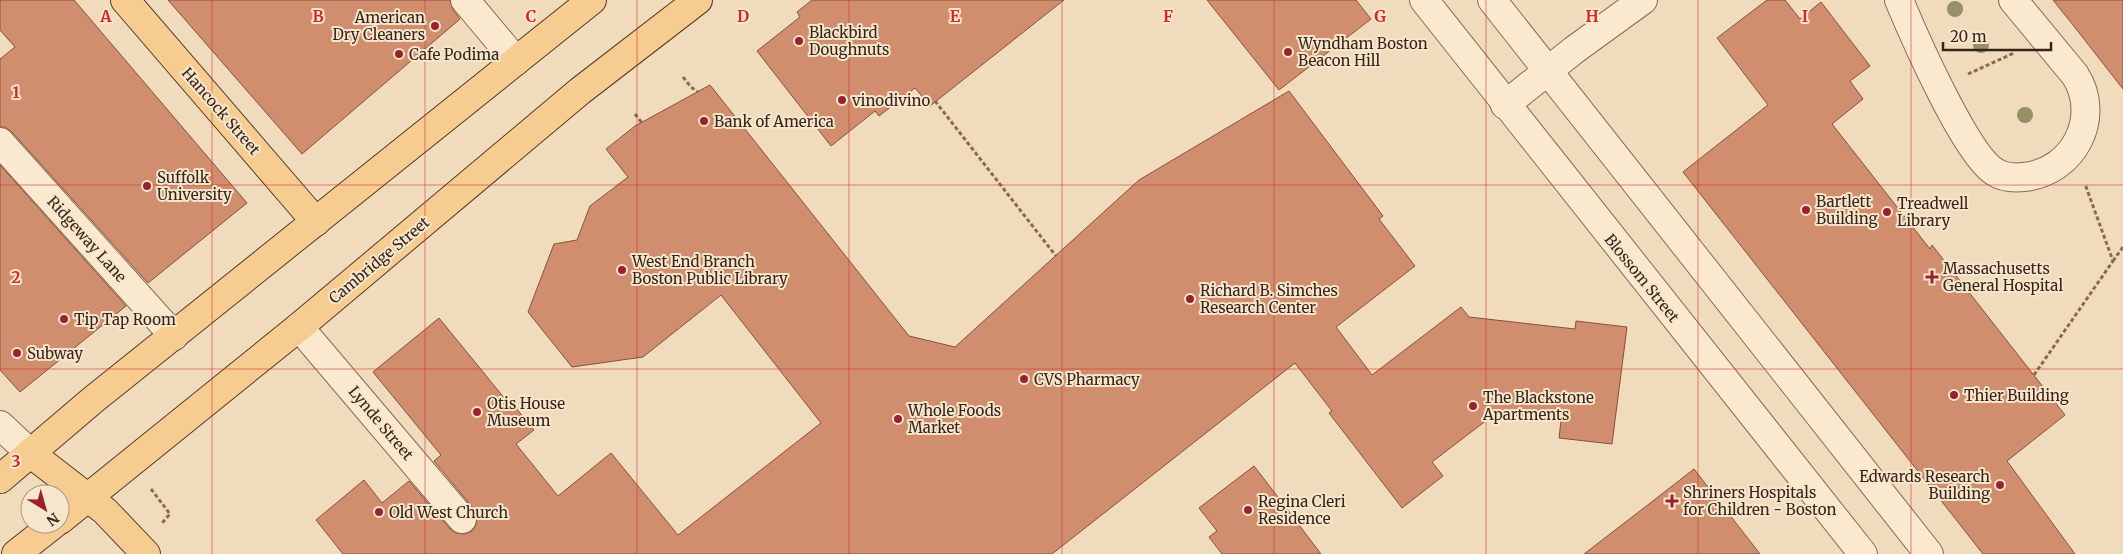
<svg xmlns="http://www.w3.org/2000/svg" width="2123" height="554" font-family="Merriweather,serif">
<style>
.building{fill:#d08e6f;stroke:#885139}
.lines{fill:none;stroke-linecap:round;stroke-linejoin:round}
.minor-casing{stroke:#886b55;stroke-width:30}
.major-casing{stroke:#55392a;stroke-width:30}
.path{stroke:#886b55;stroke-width:3;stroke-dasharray:4 2.5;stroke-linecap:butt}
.minor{stroke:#fae9cf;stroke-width:28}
.major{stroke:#f6cc90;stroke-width:28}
.tree{fill:#969166}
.grid{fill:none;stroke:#d62828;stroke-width:1;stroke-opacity:0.55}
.poi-dot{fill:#9a222f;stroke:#f7e6cc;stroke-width:2}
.labels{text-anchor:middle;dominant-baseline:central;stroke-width:4;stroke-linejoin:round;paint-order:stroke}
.poi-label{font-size:15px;fill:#36251a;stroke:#f7e6cc;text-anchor:start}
.street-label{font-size:15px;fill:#36251a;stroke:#f7e6cc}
.grid-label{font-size:16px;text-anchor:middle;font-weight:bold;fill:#d62828;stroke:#f7e6cc;stroke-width:4;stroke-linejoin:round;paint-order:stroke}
</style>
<rect width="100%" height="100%" fill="#f0dbbc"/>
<g class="building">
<path d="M 0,0 L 74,0 L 247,203 L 148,283 L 12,132 L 5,127 L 0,127 L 0,59 L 15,47 L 0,30 Z"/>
<path d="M 168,0 L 450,0 L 453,10 L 460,19 L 302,154 Z"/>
<path d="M 812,0 L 1064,0 L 930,106 L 915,88 L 879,116 L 875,111 L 831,146 L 757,51 L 800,17 L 797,12 Z"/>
<path d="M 1207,0 L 1356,0 L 1371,19 L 1279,90 Z"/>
<path d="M 1767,0 L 1785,0 L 1800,19 L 1821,2 L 1870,66 L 1850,81 L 1863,99 L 1832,124 L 1930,249 L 1932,245 L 2065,415 L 2007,461 L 2075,554 L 1983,554 L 1683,172 L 1768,105 L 1717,38 Z"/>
<path d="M 2053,0 L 2123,0 L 2123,89 L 2073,25 Z"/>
<path d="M 710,85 L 909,336 L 955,347 L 1139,180 L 1289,91 L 1383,216 L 1379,219 L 1415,266 L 1336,327 L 1372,375 L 1461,307 L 1469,317 L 1575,329 L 1576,321 L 1627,327 L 1612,444 L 1559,438 L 1561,421 L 1496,413 L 1432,462 L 1443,476 L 1402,508 L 1329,413 L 1332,411 L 1295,363 L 1052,554 L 343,554 L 316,520 L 364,480 L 382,503 L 409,481 L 450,529 L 456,533 L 465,534 L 472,531 L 476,525 L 477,517 L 474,509 L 434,461 L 441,455 L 373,372 L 439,318 L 514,410 L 516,408 L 534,430 L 516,444 L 558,496 L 611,453 L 678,535 L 821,423 L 721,295 L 643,357 L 572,367 L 528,312 L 554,244 L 577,240 L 590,206 L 628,177 L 606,149 L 635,126 Z"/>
<path d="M 0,165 L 126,306 L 20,392 L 0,370 Z"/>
<path d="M 1254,466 L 1281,501 L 1321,554 L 1222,554 L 1209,537 L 1217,531 L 1199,508 Z"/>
<path d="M 1694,469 L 1760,554 L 1584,554 L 1649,504 Z"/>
</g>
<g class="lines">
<defs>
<g id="minor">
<path d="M 465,0 L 516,61"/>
<path d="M 1424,0 L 1863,554"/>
<path d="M 1492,0 L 1929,554"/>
<path d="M 1899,0 C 1914,36 1966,155 1995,172 C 2004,178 2014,178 2024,177 C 2074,172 2102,117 2075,75 L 2013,0"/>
<path d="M 1505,105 L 1574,50 L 1643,0"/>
<path d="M 0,142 L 174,336"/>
<path d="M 299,327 L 462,519"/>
<path d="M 0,425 L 30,453"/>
</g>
<g id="major">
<path d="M 125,0 L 316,222"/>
<path d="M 30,453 L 105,511 L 146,554"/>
<path d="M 0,479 L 94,399 L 592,0"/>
<path d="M 60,520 L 299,327 L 580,91 L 698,0"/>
<path d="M 16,554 L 54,524"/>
</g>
</defs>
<use href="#minor" class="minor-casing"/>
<use href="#major" class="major-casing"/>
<g class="path">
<path d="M 1968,74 L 2014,53"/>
<path d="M 683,77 L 691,87 L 698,92"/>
<path d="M 935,101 L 1056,256"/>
<path d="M 635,114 L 642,123"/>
<path d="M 2113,261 L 2123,247"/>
<path d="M 2034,375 L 2113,261 L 2085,184"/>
<path d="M 151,489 L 170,514 L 162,523"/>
</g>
<use href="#minor" class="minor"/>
<use href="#major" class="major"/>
</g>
<g class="tree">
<circle cx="1955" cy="9" r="8"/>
<circle cx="1981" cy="45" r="8"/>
<circle cx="2025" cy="115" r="8"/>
</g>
<path class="grid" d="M 212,0 L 212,554M 425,0 L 425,554M 637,0 L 637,554M 849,0 L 849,554M 1062,0 L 1062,554M 1274,0 L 1274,554M 1486,0 L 1486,554M 1698,0 L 1698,554M 1911,0 L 1911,554M 0,185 L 2123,185M 0,369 L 2123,369"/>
<g class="poi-dot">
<circle cx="435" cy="26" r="5"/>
<circle cx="799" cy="41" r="5"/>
<circle cx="1288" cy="52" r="5"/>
<circle cx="399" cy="54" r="5"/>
<circle cx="842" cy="100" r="5"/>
<circle cx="704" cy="121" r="5"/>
<circle cx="147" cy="186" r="5"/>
<circle cx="1806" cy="210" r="5"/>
<circle cx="1887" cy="212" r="5"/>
<circle cx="622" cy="270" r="5"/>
<path d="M1929.5 269.5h5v5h5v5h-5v5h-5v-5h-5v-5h5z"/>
<circle cx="1190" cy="299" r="5"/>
<circle cx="64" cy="319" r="5"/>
<circle cx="17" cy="353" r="5"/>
<circle cx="1024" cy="379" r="5"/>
<circle cx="1954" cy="395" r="5"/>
<circle cx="1473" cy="406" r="5"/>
<circle cx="477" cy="412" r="5"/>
<circle cx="898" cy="419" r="5"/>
<circle cx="2000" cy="485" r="5"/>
<path d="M1669.5 493.5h5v5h5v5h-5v5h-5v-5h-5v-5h5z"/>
<circle cx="1248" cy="510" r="5"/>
<circle cx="379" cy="512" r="5"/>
</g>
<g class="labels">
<g class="poi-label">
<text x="425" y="17" text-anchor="end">American<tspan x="425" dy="17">Dry Cleaners</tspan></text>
<text x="809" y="32">Blackbird<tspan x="809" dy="17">Doughnuts</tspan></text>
<text x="1298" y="43">Wyndham Boston<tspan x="1298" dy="17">Beacon Hill</tspan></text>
<text x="409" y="54">Cafe Podima</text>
<text x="852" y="100">vinodivino</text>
<text x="714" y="121">Bank of America</text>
<text x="157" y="177">Suffolk<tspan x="157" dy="17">University</tspan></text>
<text x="1816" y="201">Bartlett<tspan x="1816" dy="17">Building</tspan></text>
<text x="1897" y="203">Treadwell<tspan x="1897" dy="17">Library</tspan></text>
<text x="632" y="261">West End Branch<tspan x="632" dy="17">Boston Public Library</tspan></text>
<text x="1943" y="268">Massachusetts<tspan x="1943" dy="17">General Hospital</tspan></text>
<text x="1200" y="290">Richard B. Simches<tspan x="1200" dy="17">Research Center</tspan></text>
<text x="74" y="319">Tip Tap Room</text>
<text x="27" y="353">Subway</text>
<text x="1034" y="379">CVS Pharmacy</text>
<text x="1964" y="395">Thier Building</text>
<text x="1483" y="397">The Blackstone<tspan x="1483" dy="17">Apartments</tspan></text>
<text x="487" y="403">Otis House<tspan x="487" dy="17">Museum</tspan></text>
<text x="908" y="410">Whole Foods<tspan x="908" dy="17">Market</tspan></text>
<text x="1990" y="476" text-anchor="end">Edwards Research<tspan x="1990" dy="17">Building</tspan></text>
<text x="1683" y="492">Shriners Hospitals<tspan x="1683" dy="17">for Children - Boston</tspan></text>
<text x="1258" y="501">Regina Cleri<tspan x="1258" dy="17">Residence</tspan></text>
<text x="389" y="512">Old West Church</text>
</g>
<g class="street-label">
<text transform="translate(221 111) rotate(49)">Hancock Street</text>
<text transform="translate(87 239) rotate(48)">Ridgeway Lane</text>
<text transform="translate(379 260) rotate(-40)">Cambridge Street</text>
<text transform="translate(1642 278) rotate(51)">Blossom Street</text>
<text transform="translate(381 423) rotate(50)">Lynde Street</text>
</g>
</g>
<g class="grid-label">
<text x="106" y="22">A</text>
<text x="318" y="22">B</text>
<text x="531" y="22">C</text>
<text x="743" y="22">D</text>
<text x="955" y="22">E</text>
<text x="1168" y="22">F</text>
<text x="1380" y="22">G</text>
<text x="1592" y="22">H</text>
<text x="1805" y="22">I</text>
<text x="16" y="98">1</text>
<text x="16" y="283">2</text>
<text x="16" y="467">3</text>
</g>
<g transform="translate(45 509) rotate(143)"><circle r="24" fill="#f7e6cc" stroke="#aa9985"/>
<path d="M0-4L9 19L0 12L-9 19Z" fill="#9a222f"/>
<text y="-8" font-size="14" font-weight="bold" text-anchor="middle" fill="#36251a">N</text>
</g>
<path d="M1943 42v8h108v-8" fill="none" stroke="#36251a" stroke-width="2.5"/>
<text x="1950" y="42" font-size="15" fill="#36251a" stroke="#f7e6cc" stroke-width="4" paint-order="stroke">20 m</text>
</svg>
